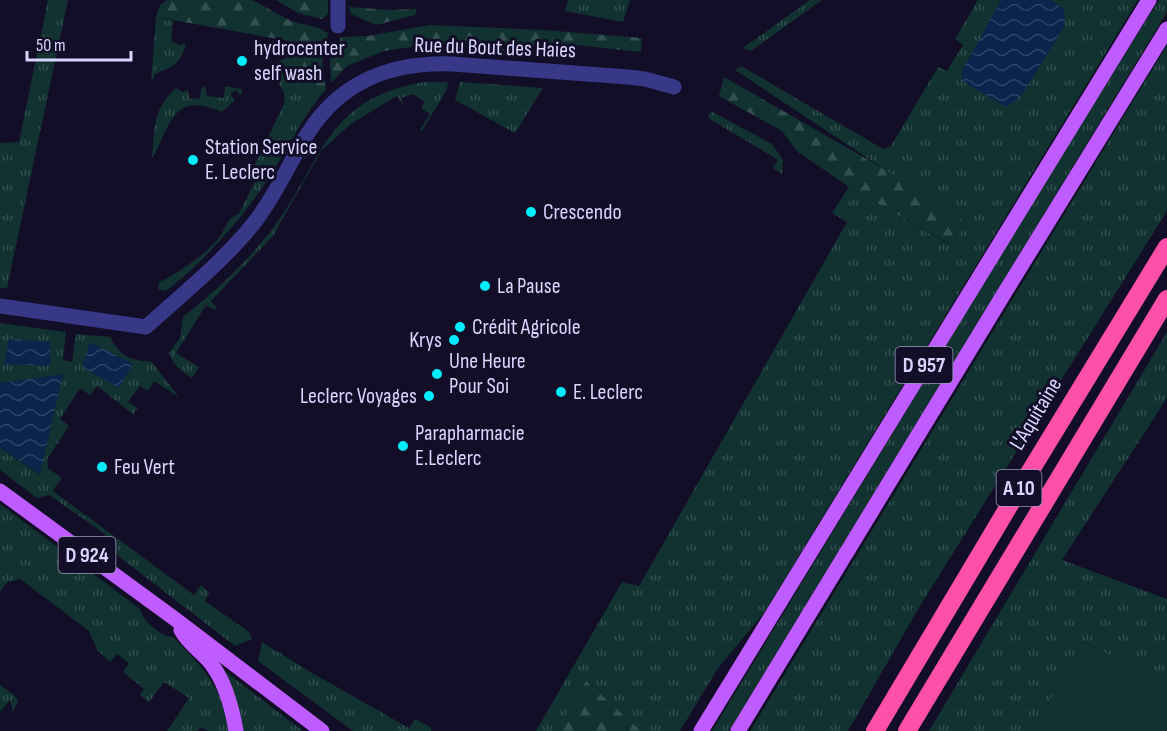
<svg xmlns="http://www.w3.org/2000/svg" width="1167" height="731" font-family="'Sofia Sans Condensed',sans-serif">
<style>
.grass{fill:url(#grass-tufts)}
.forest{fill:url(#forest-firs)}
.park{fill:#113230}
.water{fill:url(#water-waves)}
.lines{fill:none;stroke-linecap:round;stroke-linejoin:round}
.street{stroke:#383888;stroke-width:15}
.primary{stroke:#be5cff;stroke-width:15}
.highway{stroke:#ff50a9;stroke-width:18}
.poi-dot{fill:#01edff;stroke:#120e27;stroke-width:2}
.labels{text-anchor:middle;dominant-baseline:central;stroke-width:6;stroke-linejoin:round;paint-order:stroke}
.shield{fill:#120e27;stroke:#9d99be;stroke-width:1.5}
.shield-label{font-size:21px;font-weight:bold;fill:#d8d5ff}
.poi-label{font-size:22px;fill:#d8d5ff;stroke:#120e27;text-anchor:start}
.street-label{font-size:22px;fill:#d8d5ff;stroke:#120e27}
</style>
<defs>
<pattern id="grass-tufts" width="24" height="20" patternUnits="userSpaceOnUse" patternTransform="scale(1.5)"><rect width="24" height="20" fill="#113230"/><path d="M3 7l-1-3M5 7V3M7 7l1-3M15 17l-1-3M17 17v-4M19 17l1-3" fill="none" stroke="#334f4f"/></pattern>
<pattern id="forest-firs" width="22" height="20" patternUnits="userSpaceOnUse" patternTransform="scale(1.5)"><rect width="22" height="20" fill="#113230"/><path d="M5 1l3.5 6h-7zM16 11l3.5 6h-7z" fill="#334f4f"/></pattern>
<pattern id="water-waves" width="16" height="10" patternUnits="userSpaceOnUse" patternTransform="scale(1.5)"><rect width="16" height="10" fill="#0a244b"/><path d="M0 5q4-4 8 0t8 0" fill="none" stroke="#2d4366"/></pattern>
</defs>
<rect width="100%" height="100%" fill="#120e27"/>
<g class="grass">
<path d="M 48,0 L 68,0 L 7,288 L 0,288 L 0,143 L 19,142 Z"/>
<path d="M 568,0 L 630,0 L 623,22 L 565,11 Z"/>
<path d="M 810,0 L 822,0 L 751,51 L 743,48 Z"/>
<path d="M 978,0 L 1138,0 L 764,613 L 718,668 L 680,731 L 536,731 L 622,582 L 639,586 L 847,222 L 832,213 L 849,187 L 950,245 L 967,224 L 735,70 L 741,66 L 883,149 L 891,146 L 938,67 L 947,71 L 963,45 L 955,39 Z"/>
<path d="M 1159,0 L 1167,0 L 1167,12 L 729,731 L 712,731 L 1056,164 Z"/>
<path d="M 156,17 L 173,21 L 171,41 L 181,46 L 182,43 L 186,45 C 179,65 174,66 155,74 L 151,83 Z"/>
<path d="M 1167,45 L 1167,211 L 920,606 L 848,731 L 750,731 Z"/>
<path d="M 293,55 L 296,74 L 305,86 L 315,86 L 314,91 L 321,95 C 300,122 288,148 270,176 C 241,220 207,259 166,291 L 158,289 L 159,282 C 176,275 206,254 218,239 C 227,228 224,220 239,214 L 256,179 L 252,170 L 284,104 C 286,89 281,90 276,79 C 273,74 274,68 275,63 Z"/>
<path d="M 424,82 L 448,82 L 447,89 L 422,131 L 420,130 L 430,114 L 421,108 L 425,102 L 413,94 L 401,98 L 404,106 L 397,96 L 352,123 L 321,151 L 273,236 L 211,301 L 216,307 L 215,310 L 206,305 L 176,353 L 199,367 L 192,378 C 181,371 173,365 169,353 L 180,338 L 183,317 C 217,290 248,261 274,227 C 324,158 326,99 424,82 Z"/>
<path d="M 460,82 L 543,88 L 515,133 L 455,100 Z"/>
<path d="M 205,85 L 207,96 L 224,98 L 225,86 L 241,89 L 243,91 L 240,95 L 236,90 L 230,94 L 235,100 L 222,112 C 216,109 210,108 204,106 C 169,99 167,136 152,158 C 155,128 152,110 176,88 L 183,92 L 188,90 L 190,99 L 200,98 L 201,90 Z"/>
<path d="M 711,111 L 772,144 L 783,160 L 782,174 L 773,168 L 778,160 L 708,118 Z"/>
<path d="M 0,323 L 66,332 L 63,360 L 72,362 L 76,334 L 110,337 C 121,357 129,360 152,362 L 179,397 L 154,381 L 148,391 L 140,386 L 128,402 L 138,408 L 133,414 L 97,386 L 90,395 L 80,388 L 60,419 L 69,426 L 47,459 L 48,468 L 62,478 L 53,491 L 194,595 L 201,585 L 209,593 L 205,601 L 249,632 L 252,639 L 235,646 L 104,545 L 105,534 L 49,495 L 37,498 L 0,470 L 0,448 L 39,474 L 63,375 L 0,383 Z"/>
<path d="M 1167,332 L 1167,398 L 1062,560 L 1167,599 L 1167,687 L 1084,641 L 1033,731 L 929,731 Z"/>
<path d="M 0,504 L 140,609 C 143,621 161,637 173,637 C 200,664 226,690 228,731 L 209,731 L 201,728 L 197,731 L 167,731 L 189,698 L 164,682 L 149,702 L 140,695 L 144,689 L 123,672 L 129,663 L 117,654 L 110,662 L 97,650 L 89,631 L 20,579 L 7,582 L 0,592 Z"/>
<path d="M 262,642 L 312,673 L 409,728 L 415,719 L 432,728 L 431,731 L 353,731 L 258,661 Z"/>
<path d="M 217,665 L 303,731 L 242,731 Z"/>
<path d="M 0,685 L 14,695 L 18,701 L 13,712 L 10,700 L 0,712 Z"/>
</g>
<g class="forest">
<path d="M 167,0 L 252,0 L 291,21 L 319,28 L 328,33 L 322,63 L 326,90 L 321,95 L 314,91 L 314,86 L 306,87 L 296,74 L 289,41 L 156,17 L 160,5 Z"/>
<path d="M 276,0 L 328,0 L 328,14 L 322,19 L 298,13 Z"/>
<path d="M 349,7 L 390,10 L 417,9 L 415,15 L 376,25 L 351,14 Z"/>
<path d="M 430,25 L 543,30 L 642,38 L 641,52 L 566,44 L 553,52 L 531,55 L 432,44 L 384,51 L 347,66 L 331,83 L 330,59 L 341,37 L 368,36 Z"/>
<path d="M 724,77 L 891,173 L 968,224 L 951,245 L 849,187 L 797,151 L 782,131 L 719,96 Z"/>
<path d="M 586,681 L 641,731 L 557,731 Z"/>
</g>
<path class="park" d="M 1084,641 L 1167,687 L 1167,731 L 1033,731 Z"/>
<g class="water">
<path d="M 1001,0 L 1051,0 L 1064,9 L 1065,25 L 1022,95 L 1006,107 L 961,80 L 963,69 Z"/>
<path d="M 9,339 L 50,342 L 50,366 L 4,364 Z"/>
<path d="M 90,342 L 133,364 L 119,388 L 82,367 Z"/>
<path d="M 63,374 L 40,474 L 0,448 L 0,383 Z"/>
</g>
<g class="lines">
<g class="street">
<path d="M 338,26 L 338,0"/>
<path d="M 0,306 L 146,327 C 183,293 222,263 254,223 C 276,195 289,163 308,133 C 342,80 392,62 452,64 L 628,77 L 645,79 L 674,87"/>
</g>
<g class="primary">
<path d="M 0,491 L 175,619 L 322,731"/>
<path d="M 181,630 C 188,643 199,650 209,661 C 225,680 232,707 236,731"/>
<path d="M 701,731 L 1149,0"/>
<path d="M 738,731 L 1002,297 L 1167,29"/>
</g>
<g class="highway">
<path d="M 875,731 L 1009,506 L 1167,247"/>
<path d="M 907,731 L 1167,299"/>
</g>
</g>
<g class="poi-dot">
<circle cx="242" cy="61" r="6"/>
<circle cx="193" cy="160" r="6"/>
<circle cx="531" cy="212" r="6"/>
<circle cx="485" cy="286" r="6"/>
<circle cx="460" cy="327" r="6"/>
<circle cx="454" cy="340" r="6"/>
<circle cx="437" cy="374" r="6"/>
<circle cx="561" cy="392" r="6"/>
<circle cx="429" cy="396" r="6"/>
<circle cx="403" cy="446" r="6"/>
<circle cx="102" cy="467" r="6"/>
</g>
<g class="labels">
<g class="shield">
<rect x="895.5" y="347" width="57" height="36" rx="4.5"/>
<rect x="996.5" y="470" width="45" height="36" rx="4.5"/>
<rect x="58.5" y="537" width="57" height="36" rx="4.5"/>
</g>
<g class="shield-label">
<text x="924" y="365">D 957</text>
<text x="1019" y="488">A 10</text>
<text x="87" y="555">D 924</text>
</g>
<g class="poi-label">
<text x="254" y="48">hydrocenter<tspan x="254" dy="25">self wash</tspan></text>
<text x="205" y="147">Station Service<tspan x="205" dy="25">E. Leclerc</tspan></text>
<text x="543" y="212">Crescendo</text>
<text x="497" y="286">La Pause</text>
<text x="472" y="327">Crédit Agricole</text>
<text x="442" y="340" text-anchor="end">Krys</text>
<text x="449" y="361">Une Heure<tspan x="449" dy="25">Pour Soi</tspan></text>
<text x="573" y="392">E. Leclerc</text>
<text x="417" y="396" text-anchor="end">Leclerc Voyages</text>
<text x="415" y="433">Parapharmacie<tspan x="415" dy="25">E.Leclerc</tspan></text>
<text x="114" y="467">Feu Vert</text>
</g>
<g class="street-label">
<text transform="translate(495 48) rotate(2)">Rue du Bout des Haies</text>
<text transform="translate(1036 414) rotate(-59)">L'Aquitaine</text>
</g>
</g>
<path d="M27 51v9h104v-9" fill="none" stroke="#d8d5ff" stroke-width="3"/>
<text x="36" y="51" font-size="18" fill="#d8d5ff" stroke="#120e27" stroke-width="4.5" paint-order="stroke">50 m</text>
</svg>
